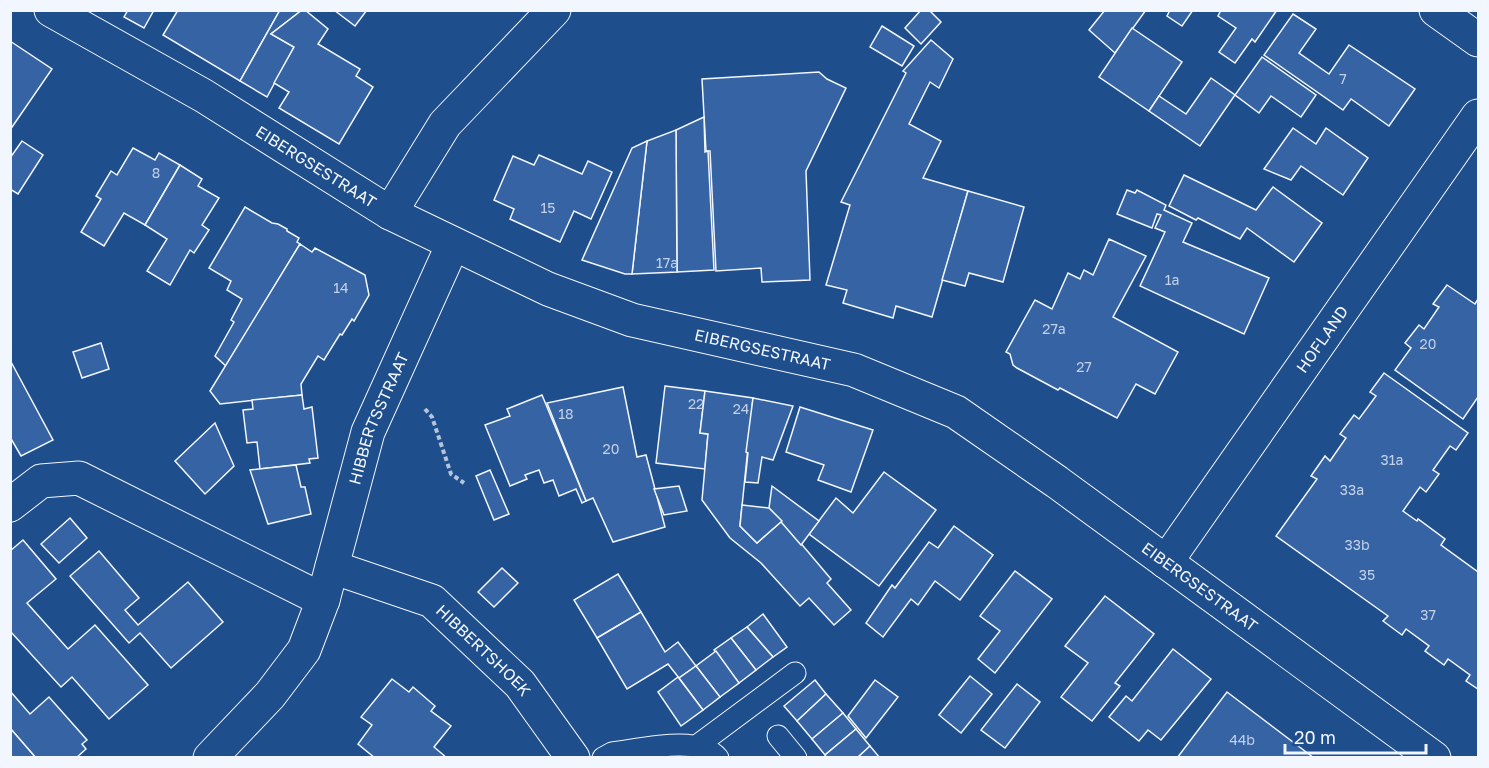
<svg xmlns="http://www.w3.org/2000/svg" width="1489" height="768" font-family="'Golos Text',sans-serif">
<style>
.building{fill:#3563a3;stroke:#f2f6ff;stroke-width:1.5}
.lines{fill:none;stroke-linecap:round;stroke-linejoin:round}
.lane-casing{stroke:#f2f6ff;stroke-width:23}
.street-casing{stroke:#f2f6ff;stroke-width:35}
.secondary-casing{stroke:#f2f6ff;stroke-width:35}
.path{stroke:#b3c4dc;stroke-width:4;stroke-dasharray:4.5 3;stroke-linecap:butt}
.lane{stroke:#1f4e8c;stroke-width:21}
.street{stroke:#1f4e8c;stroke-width:33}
.secondary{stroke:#1f4e8c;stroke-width:33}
.labels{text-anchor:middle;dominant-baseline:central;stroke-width:4.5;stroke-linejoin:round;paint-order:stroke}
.number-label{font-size:14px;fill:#c3d1e8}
.street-label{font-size:16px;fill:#f2f6ff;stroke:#1f4e8c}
</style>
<rect width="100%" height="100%" fill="#1f4e8c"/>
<g class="building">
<path d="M 128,10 L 154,10 L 144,28 L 124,17 Z"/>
<path d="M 178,10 L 280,10 L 240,81 L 163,35 Z"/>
<path d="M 280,10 L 302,10 L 271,34 L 294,47 L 267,97 L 240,81 Z"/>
<path d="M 302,10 L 305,10 L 328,29 L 318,44 L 360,69 L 356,76 L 373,87 L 339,144 L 279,108 L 289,92 L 274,83 L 294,47 L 271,34 Z"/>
<path d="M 334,10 L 367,10 L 355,26 Z"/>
<path d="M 921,10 L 929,10 L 941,22 L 921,44 L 905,28 Z"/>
<path d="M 1105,10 L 1146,10 L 1115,53 L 1089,30 Z"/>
<path d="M 1170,10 L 1193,10 L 1182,26 L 1167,16 Z"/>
<path d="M 1221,10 L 1277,10 L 1255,42 L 1252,39 L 1235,63 L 1219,52 L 1236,28 L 1218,16 Z"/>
<path d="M 1293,14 L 1316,29 L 1299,53 L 1329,74 L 1349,45 L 1415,89 L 1389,126 L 1351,99 L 1343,110 L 1264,55 Z"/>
<path d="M 882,26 L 914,46 L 902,66 L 870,47 Z"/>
<path d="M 1132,28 L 1182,62 L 1149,111 L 1099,77 Z"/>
<path d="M 931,40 L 953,59 L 939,88 L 930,82 L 909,124 L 941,141 L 923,178 L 968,191 L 932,317 L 896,306 L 893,318 L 843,303 L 847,290 L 826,285 L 850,205 L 841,202 L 906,73 L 903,71 Z"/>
<path d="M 10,41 L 52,69 L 10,130 Z"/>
<path d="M 1262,57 L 1316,95 L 1301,117 L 1271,96 L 1259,113 L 1235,95 Z"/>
<path d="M 819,72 L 827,79 L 846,88 L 806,171 L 810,280 L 762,282 L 761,268 L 716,271 L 710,151 L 706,151 L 702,79 Z"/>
<path d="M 1211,78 L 1235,95 L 1200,146 L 1149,111 L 1159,96 L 1186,114 Z"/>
<path d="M 704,117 L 705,152 L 708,151 L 714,270 L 677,272 L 676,130 Z"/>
<path d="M 1293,128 L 1316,144 L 1326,128 L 1368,158 L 1343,195 L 1301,166 L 1291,180 L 1264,169 Z"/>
<path d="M 676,130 L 677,272 L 632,274 L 647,141 Z"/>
<path d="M 22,141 L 43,155 L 18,194 L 10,189 L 10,158 Z"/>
<path d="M 647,141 L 632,274 L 625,274 L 582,260 L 632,148 Z"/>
<path d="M 133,148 L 155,160 L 159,153 L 180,165 L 145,225 L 124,213 L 104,246 L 81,232 L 101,199 L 96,196 L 111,171 L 117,175 Z"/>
<path d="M 539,155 L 582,174 L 588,161 L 612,172 L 591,219 L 574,211 L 560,242 L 510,219 L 514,209 L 494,200 L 513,156 L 534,165 Z"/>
<path d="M 180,165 L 202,179 L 198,186 L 219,198 L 202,225 L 209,230 L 194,253 L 190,250 L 170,285 L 147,271 L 167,239 L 145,225 Z"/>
<path d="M 1184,175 L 1256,210 L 1273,187 L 1322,223 L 1294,262 L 1247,228 L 1240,239 L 1198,218 L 1196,220 L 1169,206 Z"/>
<path d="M 1127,190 L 1135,193 L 1137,190 L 1166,205 L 1164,210 L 1192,223 L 1183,242 L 1269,278 L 1244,334 L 1140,286 L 1165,232 L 1155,228 L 1161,215 L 1157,214 L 1152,228 L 1117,214 Z"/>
<path d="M 968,191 L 1024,207 L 1003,282 L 969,273 L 965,286 L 942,280 Z"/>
<path d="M 245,207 L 272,223 L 278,224 L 287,229 L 287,231 L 299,238 L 297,242 L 300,244 L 226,366 L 215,356 L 234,322 L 231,320 L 242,299 L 227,290 L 231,281 L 209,268 Z"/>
<path d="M 1109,239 L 1146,256 L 1113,317 L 1178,352 L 1155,394 L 1136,384 L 1117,418 L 1060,388 L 1058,390 L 1017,368 L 1013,365 L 1010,354 L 1006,352 L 1035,300 L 1052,309 L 1068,273 L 1080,279 L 1084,270 L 1093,275 Z"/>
<path d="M 300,244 L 312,252 L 315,248 L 365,275 L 369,295 L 354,321 L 352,319 L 342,335 L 340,334 L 324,360 L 318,356 L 301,384 L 302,395 L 220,404 L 210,391 Z"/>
<path d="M 1447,285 L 1475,304 L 1478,299 L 1478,397 L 1463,419 L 1395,370 L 1411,348 L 1405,343 L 1419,325 L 1424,329 L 1439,307 L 1433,304 Z"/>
<path d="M 101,343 L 109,369 L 82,378 L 73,352 Z"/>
<path d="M 10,360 L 53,440 L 21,456 L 10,437 Z"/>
<path d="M 1384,373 L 1468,433 L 1456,450 L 1450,446 L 1433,470 L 1439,474 L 1426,492 L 1420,487 L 1403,511 L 1417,521 L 1418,519 L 1445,539 L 1441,545 L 1478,572 L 1478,689 L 1466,681 L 1470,675 L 1448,659 L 1444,665 L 1425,651 L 1429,646 L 1406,629 L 1402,635 L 1383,621 L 1388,616 L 1276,536 L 1317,479 L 1311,476 L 1325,456 L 1330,461 L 1346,438 L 1340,434 L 1354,415 L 1359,419 L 1376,396 L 1370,392 Z"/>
<path d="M 665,386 L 705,391 L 700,433 L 708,434 L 705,469 L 656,463 Z"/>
<path d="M 623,387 L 637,457 L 646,455 L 665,527 L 613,542 L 593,498 L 586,501 L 547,403 Z"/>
<path d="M 705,391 L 753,398 L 740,526 L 757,543 L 782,521 L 831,579 L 827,583 L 851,610 L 834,625 L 809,598 L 800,606 L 761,563 L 730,538 L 702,500 L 708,434 L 700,433 Z"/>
<path d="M 302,395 L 304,409 L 312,407 L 318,458 L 309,459 L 310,463 L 260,469 L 257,442 L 247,443 L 243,410 L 253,409 L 252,400 Z"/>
<path d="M 542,395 L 586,501 L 582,503 L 576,489 L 559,496 L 553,480 L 544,483 L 539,470 L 525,475 L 527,479 L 510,486 L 485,425 L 510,416 L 507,409 Z"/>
<path d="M 753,398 L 793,406 L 773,460 L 762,457 L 758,483 L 745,482 L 748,453 L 746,452 Z"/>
<path d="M 800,407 L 873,430 L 851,492 L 818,480 L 824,465 L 786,452 Z"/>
<path d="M 215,423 L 234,466 L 205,494 L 175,461 Z"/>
<path d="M 296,465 L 301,487 L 305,487 L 311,514 L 268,524 L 250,470 Z"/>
<path d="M 490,470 L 509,514 L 494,520 L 476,476 Z"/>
<path d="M 884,472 L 936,510 L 879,586 L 809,534 L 836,498 L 853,513 Z"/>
<path d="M 679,486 L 687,511 L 664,515 L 654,489 Z"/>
<path d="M 772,486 L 819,521 L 801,545 L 769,508 Z"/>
<path d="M 742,505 L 769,508 L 782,521 L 757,543 L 740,526 Z"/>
<path d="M 70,518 L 87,538 L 59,563 L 41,544 Z"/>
<path d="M 954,526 L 993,555 L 960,600 L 935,581 L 918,605 L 911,599 L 883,637 L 866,623 L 892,585 L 895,588 L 929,542 L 938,548 Z"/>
<path d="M 23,540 L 56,579 L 27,603 L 68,649 L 95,625 L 148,685 L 109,719 L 72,677 L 61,687 L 10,631 L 10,551 Z"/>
<path d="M 99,551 L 139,598 L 125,610 L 138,625 L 188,582 L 223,622 L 171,668 L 140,633 L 129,643 L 70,576 Z"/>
<path d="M 502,568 L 518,583 L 494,607 L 478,592 Z"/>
<path d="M 1015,571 L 1052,599 L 995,673 L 978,659 L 1000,631 L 980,616 Z"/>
<path d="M 618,574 L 641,612 L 597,638 L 574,600 Z"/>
<path d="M 1105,596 L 1154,634 L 1115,683 L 1120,686 L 1092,721 L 1061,697 L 1088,663 L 1065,646 Z"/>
<path d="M 641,612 L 665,652 L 678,642 L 696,666 L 679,678 L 668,664 L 627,689 L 597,638 Z"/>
<path d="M 763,614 L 787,647 L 773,657 L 747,627 Z"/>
<path d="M 747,627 L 773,657 L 756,670 L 731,638 Z"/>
<path d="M 731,638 L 756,670 L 739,683 L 714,650 Z"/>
<path d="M 1173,649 L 1211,679 L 1161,740 L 1148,730 L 1139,741 L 1109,717 L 1126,696 L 1132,701 Z"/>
<path d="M 716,651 L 739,683 L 720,697 L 696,666 Z"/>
<path d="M 696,666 L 720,697 L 703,710 L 679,678 Z"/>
<path d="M 970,676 L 992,694 L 961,733 L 939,715 Z"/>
<path d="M 678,677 L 703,710 L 681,726 L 658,692 Z"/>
<path d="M 392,679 L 409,692 L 413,687 L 435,706 L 431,711 L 451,726 L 434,747 L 447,758 L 375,758 L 358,744 L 372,725 L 361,717 Z"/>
<path d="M 815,680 L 826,694 L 797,721 L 784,706 Z"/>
<path d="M 875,680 L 898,697 L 866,738 L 848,716 Z"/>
<path d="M 1017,684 L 1040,702 L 1005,748 L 981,730 Z"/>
<path d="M 10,691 L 30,714 L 49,697 L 87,740 L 82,744 L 86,749 L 76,758 L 36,758 L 10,728 Z"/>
<path d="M 1227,692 L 1314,758 L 1177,758 Z"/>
<path d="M 826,694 L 843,713 L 812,739 L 797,721 Z"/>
<path d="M 843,713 L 856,729 L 825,755 L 812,739 Z"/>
<path d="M 10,728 L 36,758 L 10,758 Z"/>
<path d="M 856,729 L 870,746 L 857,758 L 827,758 L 825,755 Z"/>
<path d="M 870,746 L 880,758 L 857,758 Z"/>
</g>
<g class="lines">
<defs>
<g id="lane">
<path d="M 778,736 L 796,758"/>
<path d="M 698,745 L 795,673"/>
<path d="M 603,758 L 612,753 C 640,750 698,734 718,758"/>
</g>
<g id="street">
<path d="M 1436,10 L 1478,40"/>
<path d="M 390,213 L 445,124 L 554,10"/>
<path d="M 10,505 L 41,481 L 79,478 L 323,600"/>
<path id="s1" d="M 1166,562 L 1478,116"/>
<path id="s2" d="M 332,567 L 432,601 L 520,684 L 573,758"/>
<path id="s3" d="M 210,758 L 270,695 L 304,650 L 323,600 L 368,432 L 453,244"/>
</g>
<g id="secondary">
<path id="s4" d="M 51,10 L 204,96 L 390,213 L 548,289 L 632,320 L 854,370 L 956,412 L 1057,482 L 1434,758"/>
</g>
</defs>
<use href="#lane" class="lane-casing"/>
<use href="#street" class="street-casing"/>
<use href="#secondary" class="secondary-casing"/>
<path class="path" d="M 425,409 L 432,417 L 451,474 L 464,483"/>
<use href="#lane" class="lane"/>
<use href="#street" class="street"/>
<use href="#secondary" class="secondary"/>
</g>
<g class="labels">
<g class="number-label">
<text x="1343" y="78">7</text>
<text x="156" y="172">8</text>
<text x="548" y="207">15</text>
<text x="667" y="262">17a</text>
<text x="1172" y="279">1a</text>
<text x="341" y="287">14</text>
<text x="1054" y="328">27a</text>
<text x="1428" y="343">20</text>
<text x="1084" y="366">27</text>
<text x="696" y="403">22</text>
<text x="741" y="408">24</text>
<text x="566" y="413">18</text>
<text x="611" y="448">20</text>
<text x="1392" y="459">31a</text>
<text x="1352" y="489">33a</text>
<text x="1357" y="544">33b</text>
<text x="1367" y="574">35</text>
<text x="1428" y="614">37</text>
<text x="1242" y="739">44b</text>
</g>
<g class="street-label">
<text stroke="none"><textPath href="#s4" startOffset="308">EIBERGSESTRAAT</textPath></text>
<text stroke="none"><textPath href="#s1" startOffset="272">HOFLAND</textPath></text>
<text stroke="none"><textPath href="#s4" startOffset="794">EIBERGSESTRAAT</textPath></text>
<text stroke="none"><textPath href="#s3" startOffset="387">HIBBERTSSTRAAT</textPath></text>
<text stroke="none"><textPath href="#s4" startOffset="1298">EIBERGSESTRAAT</textPath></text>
<text stroke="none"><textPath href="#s2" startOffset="177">HIBBERTSHOEK</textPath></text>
</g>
</g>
<rect width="1489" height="768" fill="none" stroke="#f2f6ff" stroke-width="24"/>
<path d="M1285 744v9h141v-9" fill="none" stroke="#f2f6ff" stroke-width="3"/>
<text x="1294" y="744" font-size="18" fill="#f2f6ff" stroke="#1f4e8c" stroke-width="4.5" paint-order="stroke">20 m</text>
</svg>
